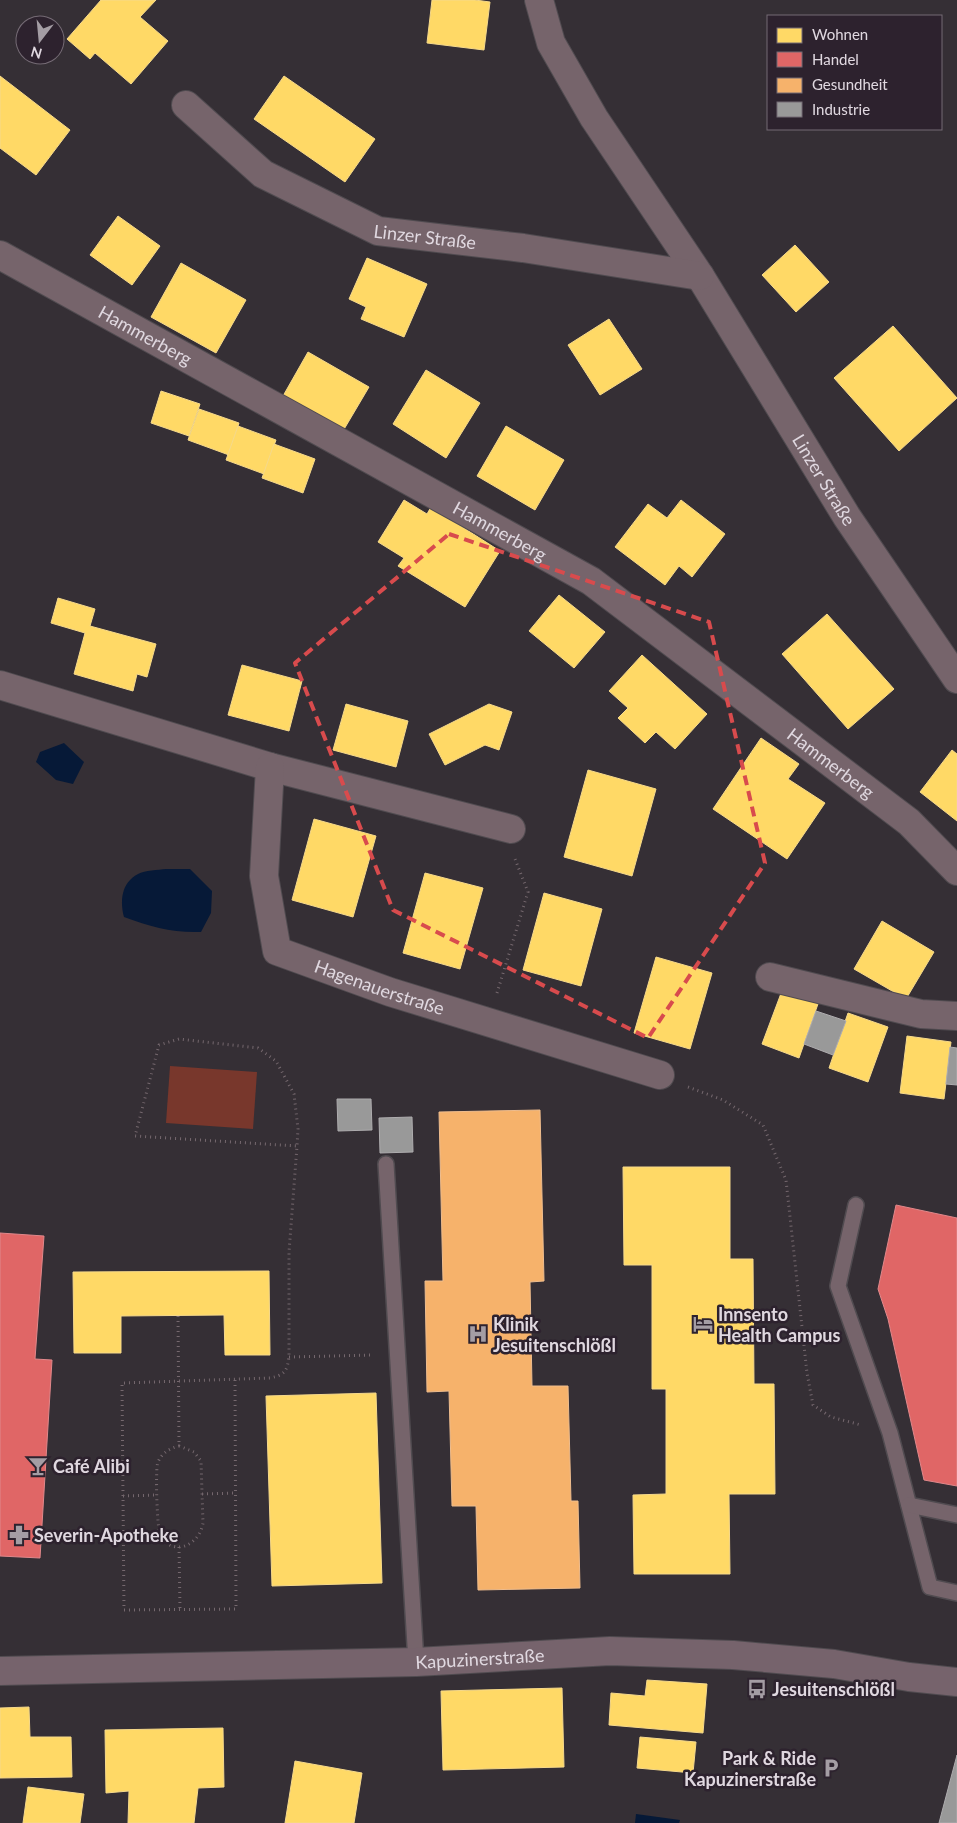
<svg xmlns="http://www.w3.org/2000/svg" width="957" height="1823" font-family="Lato,sans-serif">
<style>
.green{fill:#78372c}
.water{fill:#061937}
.homes{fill:#ffd966;stroke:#f6d98b}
.shops{fill:#e06666;stroke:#e0888b}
.health{fill:#f6b26b;stroke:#efbd8e}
.industry{fill:#999;stroke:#aeacae}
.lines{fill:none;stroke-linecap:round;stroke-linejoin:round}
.service-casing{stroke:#504b50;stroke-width:18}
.minor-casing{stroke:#504b50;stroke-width:30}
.primary-casing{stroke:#504b50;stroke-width:30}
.path{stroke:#75686e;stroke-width:3;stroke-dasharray:1 4;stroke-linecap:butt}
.service{stroke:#76646b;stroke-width:15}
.minor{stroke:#76646b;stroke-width:28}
.primary{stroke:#76636c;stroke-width:28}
.marked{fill:none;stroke:#d84b4d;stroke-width:4;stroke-dasharray:10 6;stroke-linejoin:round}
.labels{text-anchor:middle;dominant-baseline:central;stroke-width:5;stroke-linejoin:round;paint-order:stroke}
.street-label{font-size:18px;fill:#e0d8e0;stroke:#2d222e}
.poi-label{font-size:18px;font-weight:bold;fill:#e0d8e0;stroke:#2d222e;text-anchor:start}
</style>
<rect width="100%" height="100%" fill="#352f35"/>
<path class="green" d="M 170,1066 L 257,1072 L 253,1129 L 166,1123 Z"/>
<g class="water">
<path d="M 64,743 L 84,762 L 73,784 L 56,780 L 36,762 L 40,752 Z"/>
<path d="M 166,869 L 190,869 L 212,891 L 211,913 L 201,932 C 172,933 151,927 124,917 C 120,901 121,883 138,874 C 145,870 158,870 166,869 Z"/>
<path d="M 636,1814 L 680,1820 L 679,1823 L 635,1823 Z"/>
</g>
<g class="homes">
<path d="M 101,0 L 156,0 L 140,17 L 168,41 L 131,84 L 95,53 L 90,59 L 67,39 Z"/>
<path d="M 432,0 L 475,0 L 490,2 L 484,50 L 427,43 Z"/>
<path d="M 0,76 L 70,130 L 36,175 L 0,148 Z"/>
<path d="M 284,76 L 375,139 L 345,182 L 254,119 Z"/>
<path d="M 118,216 L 160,246 L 132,285 L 90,255 Z"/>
<path d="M 795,245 L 829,282 L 796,312 L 762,275 Z"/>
<path d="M 367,258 L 427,284 L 404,337 L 361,319 L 366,307 L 349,299 Z"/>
<path d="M 181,263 L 246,300 L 216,353 L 151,317 Z"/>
<path d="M 609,319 L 642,369 L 600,395 L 568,345 Z"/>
<path d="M 893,326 L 957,398 L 899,451 L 834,378 Z"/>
<path d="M 308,352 L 369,387 L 343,431 L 283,396 Z"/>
<path d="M 426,370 L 480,403 L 446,458 L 393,424 Z"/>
<path d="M 161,391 L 200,404 L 189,436 L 151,423 Z"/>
<path d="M 199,409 L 239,423 L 229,455 L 188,440 Z"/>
<path d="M 238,426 L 276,440 L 264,474 L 226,460 Z"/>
<path d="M 506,426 L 564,460 L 535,510 L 477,476 Z"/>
<path d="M 274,444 L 315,459 L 303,493 L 262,478 Z"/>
<path d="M 404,500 L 427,514 L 431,507 L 500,551 L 465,607 L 398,566 L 404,558 L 378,542 Z"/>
<path d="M 681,500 L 725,534 L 692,577 L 679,566 L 665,585 L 615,547 L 648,504 L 667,518 Z"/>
<path d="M 559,595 L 605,632 L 574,668 L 529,631 Z"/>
<path d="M 58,598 L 95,609 L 90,626 L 156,644 L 147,677 L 137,674 L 133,691 L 74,674 L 85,633 L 51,623 Z"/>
<path d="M 827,614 L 894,689 L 848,729 L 782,654 Z"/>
<path d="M 642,655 L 707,714 L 675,749 L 656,732 L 645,743 L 618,718 L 628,708 L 609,691 Z"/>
<path d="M 242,665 L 302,681 L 289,731 L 228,715 Z"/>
<path d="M 346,704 L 408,721 L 396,767 L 333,750 Z"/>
<path d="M 489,704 L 512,712 L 499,750 L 485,745 L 445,765 L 429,734 Z"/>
<path d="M 761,738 L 799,764 L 788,779 L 825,803 L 787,859 L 713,809 Z"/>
<path d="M 952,750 L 957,754 L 957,821 L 920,792 Z"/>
<path d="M 588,770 L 656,789 L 632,876 L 564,857 Z"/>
<path d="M 314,819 L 376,836 L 353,917 L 292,900 Z"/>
<path d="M 425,873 L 483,888 L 460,969 L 403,953 Z"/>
<path d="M 544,893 L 602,909 L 581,986 L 523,970 Z"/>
<path d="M 882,921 L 934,952 L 906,999 L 854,969 Z"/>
<path d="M 656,957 L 712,973 L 690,1049 L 634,1033 Z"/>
<path d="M 783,988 L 819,1001 L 799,1058 L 762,1044 Z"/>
<path d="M 848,1013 L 888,1027 L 868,1082 L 829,1068 Z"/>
<path d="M 907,1036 L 951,1042 L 944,1099 L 900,1093 Z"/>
<path d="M 623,1167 L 730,1167 L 730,1259 L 753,1259 L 754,1384 L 774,1384 L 775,1494 L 729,1494 L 730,1574 L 634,1574 L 633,1495 L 666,1494 L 666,1389 L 652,1389 L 652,1265 L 624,1265 Z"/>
<path d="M 269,1271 L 270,1355 L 225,1355 L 224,1315 L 121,1316 L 121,1353 L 74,1353 L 73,1272 Z"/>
<path d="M 376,1393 L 382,1583 L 272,1586 L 266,1396 Z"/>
<path d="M 647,1680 L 707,1684 L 703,1733 L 609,1725 L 611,1693 L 645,1696 Z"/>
<path d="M 562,1688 L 564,1767 L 443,1770 L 441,1691 Z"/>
<path d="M 29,1707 L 30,1737 L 71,1737 L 72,1777 L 0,1778 L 0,1708 Z"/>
<path d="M 223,1728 L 224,1787 L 198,1788 L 194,1823 L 128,1823 L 129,1791 L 106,1793 L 105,1730 Z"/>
<path d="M 640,1737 L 696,1742 L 693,1773 L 637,1768 Z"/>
<path d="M 295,1761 L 362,1773 L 354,1823 L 285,1823 Z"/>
<path d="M 28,1787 L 84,1794 L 80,1823 L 23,1823 Z"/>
</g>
<g class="shops">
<path d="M 896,1205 L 957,1218 L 957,1486 L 924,1480 L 888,1319 L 878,1289 Z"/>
<path d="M 0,1233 L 44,1236 L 35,1359 L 52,1360 L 40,1558 L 0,1556 Z"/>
</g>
<path class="health" d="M 540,1110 L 544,1281 L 530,1282 L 532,1386 L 568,1386 L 571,1501 L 578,1501 L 580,1588 L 478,1590 L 476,1506 L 452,1506 L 449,1391 L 427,1392 L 425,1281 L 443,1281 L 439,1112 Z"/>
<g class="industry">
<path d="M 816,1011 L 846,1021 L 833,1055 L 804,1044 Z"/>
<path d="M 950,1047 L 957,1048 L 957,1085 L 946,1084 Z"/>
<path d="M 337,1099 L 371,1099 L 372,1130 L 338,1131 Z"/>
<path d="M 412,1117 L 413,1152 L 380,1153 L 379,1118 Z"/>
<path d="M 957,1755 L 957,1823 L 939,1823 Z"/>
</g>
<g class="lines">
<defs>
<g id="service">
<path d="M 386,1164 L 416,1662"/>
<path d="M 856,1205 L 838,1286 L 890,1433 L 930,1587 L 957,1593"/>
<path d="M 909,1505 L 957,1515"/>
</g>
<g id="minor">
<path id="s1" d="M 539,0 L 551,43 L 594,118 L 700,276 L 847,517 L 957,679"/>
<path id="s2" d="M 186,105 L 263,174 L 378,231 L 523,248 L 700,276"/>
<path id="s3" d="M 0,255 L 591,581 L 909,822 L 957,871"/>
<path d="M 0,685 L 270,767 L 511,829"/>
<path id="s4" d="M 270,767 L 264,876 L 277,951 L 390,992 L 660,1075"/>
<path d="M 770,977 L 921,1014 L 957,1016"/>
</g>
<g id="primary">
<path id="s5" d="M 0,1671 L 416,1662 L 610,1651 L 733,1655 L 834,1664 L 909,1677 L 957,1682"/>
</g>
</defs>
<use href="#service" class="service-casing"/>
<use href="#minor" class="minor-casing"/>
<use href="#primary" class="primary-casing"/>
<g class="path">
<path d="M 497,993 L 528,892 L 515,859"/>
<path d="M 688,1087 L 723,1100 L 763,1125 L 786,1180 L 807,1373 L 813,1405 L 831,1417 L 861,1425"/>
<path d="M 178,1316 L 179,1446"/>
<path d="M 289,1357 L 374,1355"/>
<path d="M 235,1380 L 236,1609 L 124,1610 L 122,1383 L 270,1378 C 284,1375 287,1372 289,1357 L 289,1252 L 297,1146 L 135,1136 L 159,1045 L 179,1039 L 258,1048 L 276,1061 L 294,1094 L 298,1129 L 297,1146"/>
<path d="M 179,1446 L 194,1452 L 201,1461 L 203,1523 C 200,1543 177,1557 161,1538 C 157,1533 155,1468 158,1462 C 162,1453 170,1448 179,1446 Z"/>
<path d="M 202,1494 L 236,1493"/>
<path d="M 123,1496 L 157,1495"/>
<path d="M 179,1547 L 180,1609"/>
</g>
<use href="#service" class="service"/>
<use href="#minor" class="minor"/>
<use href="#primary" class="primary"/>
</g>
<path class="marked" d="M 449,534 L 709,622 L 765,863 L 648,1038 L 393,910 L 295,663 Z"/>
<defs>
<symbol id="hotel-bare" viewBox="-9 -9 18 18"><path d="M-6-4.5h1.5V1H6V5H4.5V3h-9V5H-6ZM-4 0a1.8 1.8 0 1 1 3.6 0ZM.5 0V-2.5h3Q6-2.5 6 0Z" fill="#a49da4" stroke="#2d222e" stroke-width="2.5" paint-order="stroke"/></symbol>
<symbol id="hospital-bare" viewBox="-9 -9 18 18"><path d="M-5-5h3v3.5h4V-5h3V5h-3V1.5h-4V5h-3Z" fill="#a49da4" stroke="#2d222e" stroke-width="2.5" paint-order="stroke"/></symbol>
<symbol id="bar-bare" viewBox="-9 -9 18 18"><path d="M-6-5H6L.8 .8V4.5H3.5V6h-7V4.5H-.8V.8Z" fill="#a49da4" stroke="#2d222e" stroke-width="2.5" paint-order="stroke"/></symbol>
<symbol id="pharmacy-bare" viewBox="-9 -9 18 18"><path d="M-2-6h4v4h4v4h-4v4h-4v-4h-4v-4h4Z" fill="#a49da4" stroke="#2d222e" stroke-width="2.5" paint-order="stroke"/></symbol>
<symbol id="bus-bare" viewBox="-9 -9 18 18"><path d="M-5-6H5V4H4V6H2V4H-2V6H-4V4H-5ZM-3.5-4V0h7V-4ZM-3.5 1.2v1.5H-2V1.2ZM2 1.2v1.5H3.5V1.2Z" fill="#a49da4" stroke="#2d222e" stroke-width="2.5" paint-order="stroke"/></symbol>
<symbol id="parking-bare" viewBox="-9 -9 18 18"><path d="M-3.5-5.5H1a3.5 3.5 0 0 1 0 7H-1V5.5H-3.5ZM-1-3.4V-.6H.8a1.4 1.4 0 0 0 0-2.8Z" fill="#a49da4" stroke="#2d222e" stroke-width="2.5" paint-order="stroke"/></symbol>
</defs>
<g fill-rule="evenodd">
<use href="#hotel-bare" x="689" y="1310" width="28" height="28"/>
<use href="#hospital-bare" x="464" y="1320" width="28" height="28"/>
<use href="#bar-bare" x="24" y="1452" width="28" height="28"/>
<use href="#pharmacy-bare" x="5" y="1521" width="28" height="28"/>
<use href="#bus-bare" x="743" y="1675" width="28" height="28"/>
<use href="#parking-bare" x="817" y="1754" width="28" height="28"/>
</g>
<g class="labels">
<g class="street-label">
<text stroke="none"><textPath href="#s2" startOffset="279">Linzer Straße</textPath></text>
<text stroke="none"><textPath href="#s3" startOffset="166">Hammerberg</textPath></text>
<text stroke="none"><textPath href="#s1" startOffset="560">Linzer Straße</textPath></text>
<text stroke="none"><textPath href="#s3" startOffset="571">Hammerberg</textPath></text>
<text stroke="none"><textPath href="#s3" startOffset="976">Hammerberg</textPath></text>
<text stroke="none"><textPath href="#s4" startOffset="294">Hagenauerstraße</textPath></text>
<text stroke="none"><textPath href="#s5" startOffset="480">Kapuzinerstraße</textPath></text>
</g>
<g class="poi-label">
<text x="718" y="1314">Innsento<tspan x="718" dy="21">Health Campus</tspan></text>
<text x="493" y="1324">Klinik<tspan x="493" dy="21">Jesuitenschlößl</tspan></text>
<text x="53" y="1466">Café Alibi</text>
<text x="34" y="1535">Severin-Apotheke</text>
<text x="772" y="1689">Jesuitenschlößl</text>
<text x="816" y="1758" text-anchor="end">Park &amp; Ride<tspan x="816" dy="21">Kapuzinerstraße</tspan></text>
</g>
</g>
<rect x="767" y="15" width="175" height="115" fill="#2d222e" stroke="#756b75"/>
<rect x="777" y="28" width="25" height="15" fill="#ffd966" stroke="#756b75"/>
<text x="812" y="40" font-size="15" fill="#e0d8e0">Wohnen</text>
<rect x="777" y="52" width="25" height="15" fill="#e06666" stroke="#756b75"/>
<text x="812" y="65" font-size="15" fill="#e0d8e0">Handel</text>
<rect x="777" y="78" width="25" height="15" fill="#f6b26b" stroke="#756b75"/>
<text x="812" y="90" font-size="15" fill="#e0d8e0">Gesundheit</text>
<rect x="777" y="102" width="25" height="15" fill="#999999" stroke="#756b75"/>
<text x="812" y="115" font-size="15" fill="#e0d8e0">Industrie</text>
<g transform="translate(40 40) rotate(196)"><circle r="24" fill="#2d222e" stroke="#756b75"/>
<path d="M0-4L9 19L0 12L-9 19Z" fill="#a49da4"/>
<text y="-8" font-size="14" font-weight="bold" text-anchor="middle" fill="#e0d8e0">N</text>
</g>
</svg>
